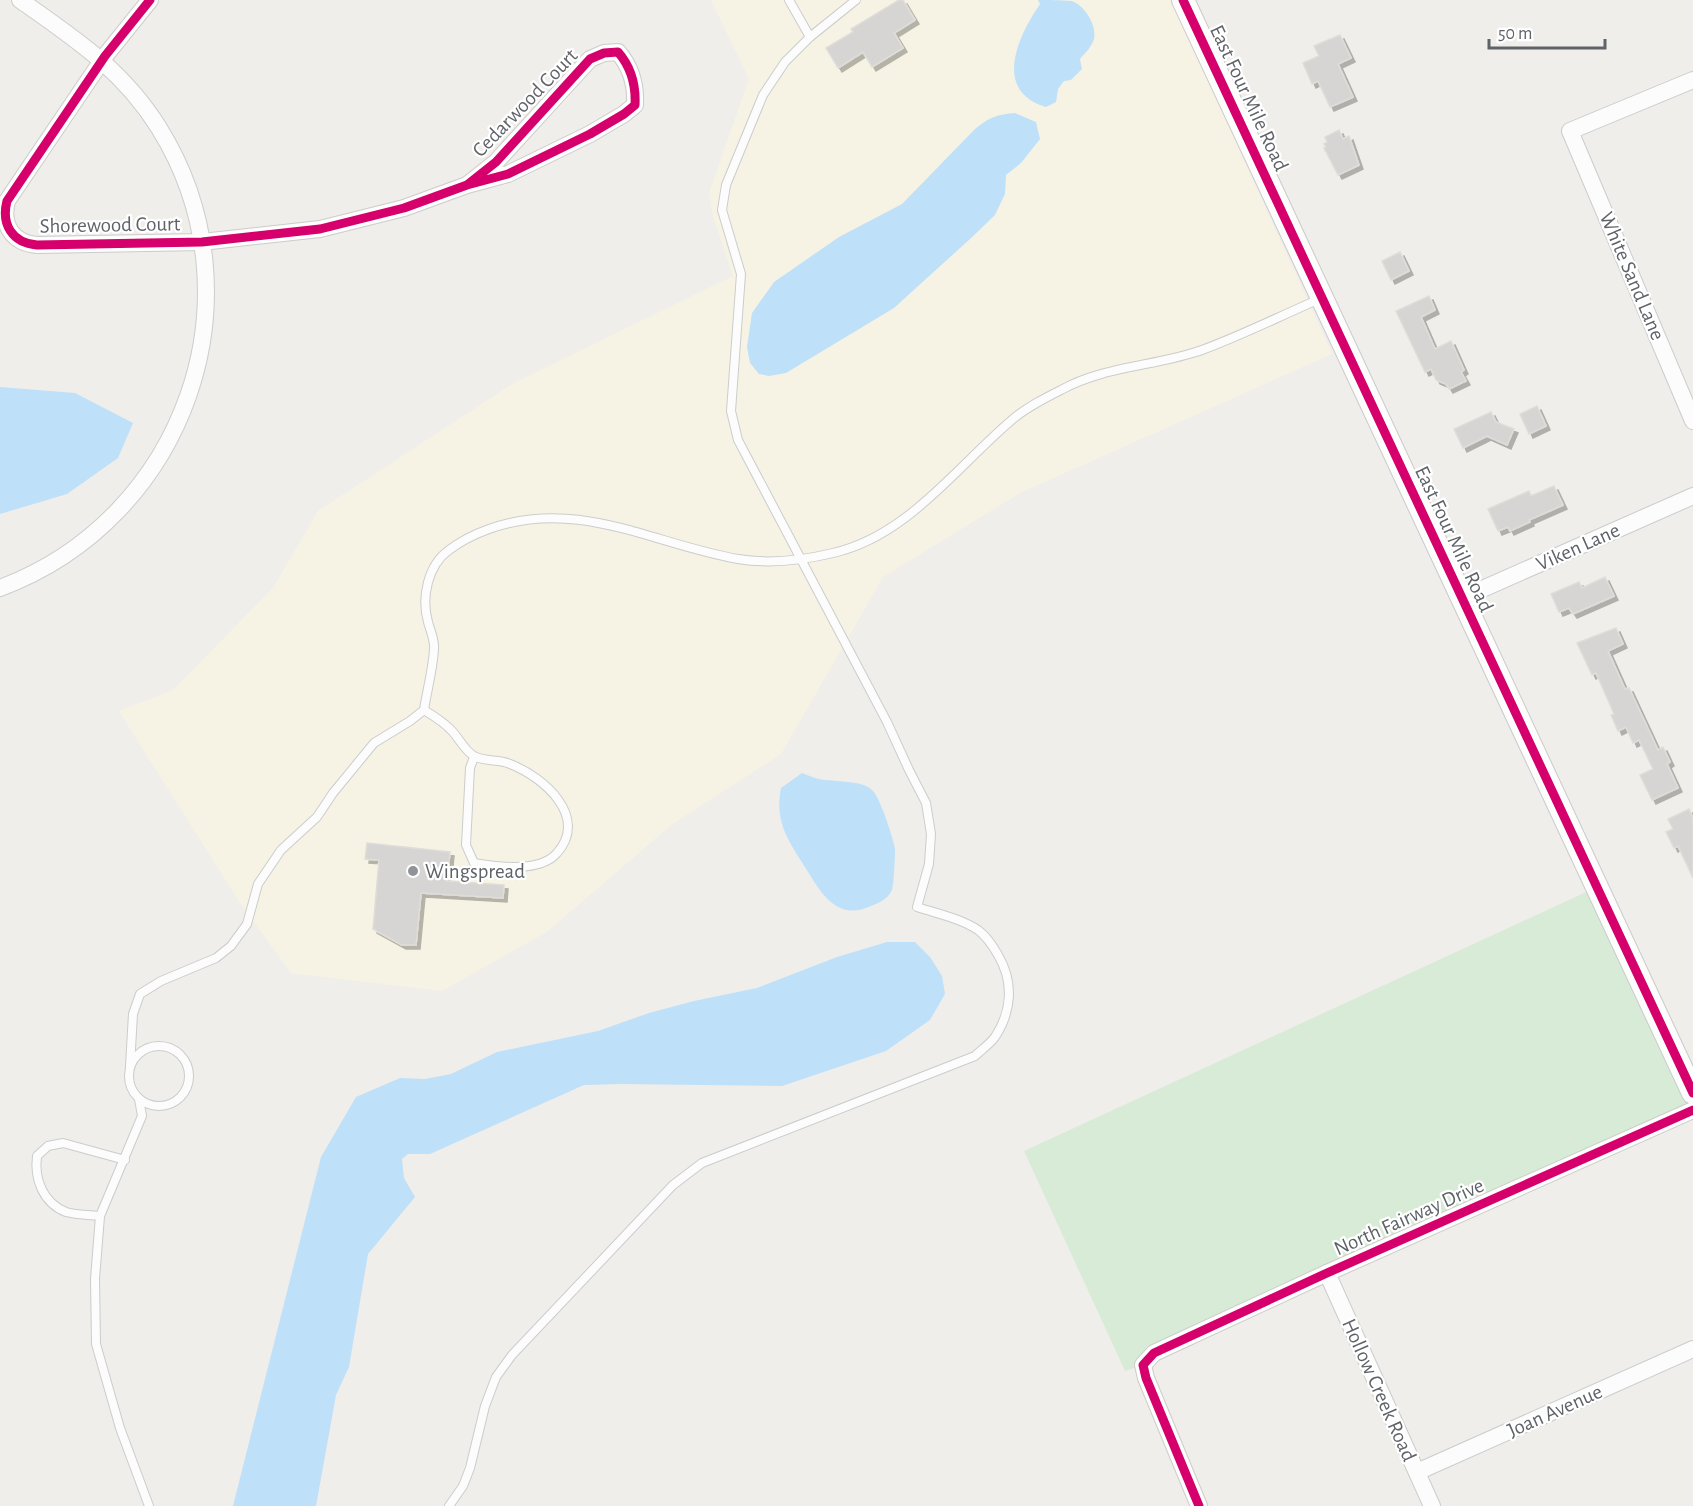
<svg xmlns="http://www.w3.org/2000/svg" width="1693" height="1506" font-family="'Alegreya Sans',sans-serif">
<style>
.commercial{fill:#f7f3e4}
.green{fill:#d8ebd6}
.water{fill:#bfe0f9}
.building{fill:#d6d5d3;stroke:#deddd9;stroke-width:1.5;filter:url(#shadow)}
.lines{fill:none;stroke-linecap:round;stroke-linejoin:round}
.lane-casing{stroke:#cbcccc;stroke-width:10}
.street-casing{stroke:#cbcccc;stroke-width:18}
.secondary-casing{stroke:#cacacb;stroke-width:24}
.lane{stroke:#fdfcfc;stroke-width:8}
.street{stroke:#fdfcfc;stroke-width:16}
.secondary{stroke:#fdfcfc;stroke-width:22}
.cycleway-casing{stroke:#fff;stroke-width:13}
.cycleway{stroke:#d6006c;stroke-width:9}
.poi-dot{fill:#919496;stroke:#fff;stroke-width:2}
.labels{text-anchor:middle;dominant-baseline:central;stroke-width:4.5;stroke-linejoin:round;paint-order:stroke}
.street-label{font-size:21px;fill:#5f6368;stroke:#fff}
.poi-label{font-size:21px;fill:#5f6368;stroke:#fff;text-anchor:start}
</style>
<defs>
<filter id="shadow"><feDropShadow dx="4" dy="4" stdDeviation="0" flood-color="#0004"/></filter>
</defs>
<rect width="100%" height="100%" fill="#efeeea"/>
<path class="commercial" d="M 711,0 L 1171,0 L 1332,354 L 1020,493 L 883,577 L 781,754 L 671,825 L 548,931 L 442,991 L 291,973 L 238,900 L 119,711 L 173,690 L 273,588 L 318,511 L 514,383 L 733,276 L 713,216 L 709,193 L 749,79 Z"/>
<path class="green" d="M 1597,887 L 1693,1110 L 1143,1365 L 1125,1371 L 1024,1151 Z"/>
<g class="water">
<path d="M 1038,0 C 1048,0 1062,0 1072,1 C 1085,6 1097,25 1094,39 C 1091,48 1085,53 1080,59 L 1082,69 L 1071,80 L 1064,81 L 1058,89 L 1056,102 L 1046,107 C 992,91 1018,36 1040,4 Z"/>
<path d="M 1015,113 L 1036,122 L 1040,139 L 1021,163 L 1006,175 L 1005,194 L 995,215 L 970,239 L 894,308 L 786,373 L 769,376 L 759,374 L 750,363 L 747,347 L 752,313 L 774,282 L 839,237 L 902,204 L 975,129 C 988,118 998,114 1015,113 Z"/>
<path d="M 0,387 L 75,393 L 133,423 L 118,458 L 67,494 L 0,514 Z"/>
<path d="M 802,773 C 808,775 814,778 819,779 C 833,782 863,780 872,790 C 880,797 893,838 895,849 C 895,856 894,884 892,890 C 888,899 879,903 871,906 C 835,923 819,889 803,864 C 786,837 775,820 781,788 Z"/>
<path d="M 887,942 L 915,942 L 930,957 L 942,976 L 945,994 L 930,1020 L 886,1051 L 782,1086 L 621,1084 L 584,1085 L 430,1154 L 408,1154 L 402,1159 L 404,1178 L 415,1197 L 368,1254 L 349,1367 L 336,1395 L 316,1506 L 233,1506 L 321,1157 L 356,1097 L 400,1078 L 425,1079 L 451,1074 L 497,1052 L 598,1031 L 649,1013 L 694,1001 L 757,988 L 837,957 Z"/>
</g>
<g class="building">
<path d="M 899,0 L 903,0 L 915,20 L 894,33 L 903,48 L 872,67 L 863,52 L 838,68 L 826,48 L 853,32 L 851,29 Z"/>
<path d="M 1340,35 L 1351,58 L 1338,64 L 1353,97 L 1330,107 L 1318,81 L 1312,84 L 1303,63 L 1319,56 L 1314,46 Z"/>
<path d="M 1339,130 L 1343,139 L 1349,136 L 1359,165 L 1338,175 L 1324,148 L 1326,147 L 1324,144 L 1327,142 L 1325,137 Z"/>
<path d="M 1400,252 L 1409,271 L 1391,280 L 1382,261 Z"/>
<path d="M 1429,296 L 1435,310 L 1421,317 L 1435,349 L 1451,341 L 1464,370 L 1461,372 L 1466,381 L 1449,389 L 1446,384 L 1436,380 L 1431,369 L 1425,372 L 1396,311 Z"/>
<path d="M 1537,406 L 1546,426 L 1529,434 L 1520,414 Z"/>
<path d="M 1491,412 L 1496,422 L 1514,429 L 1507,445 L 1487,436 L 1463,448 L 1454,429 Z"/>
<path d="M 1554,486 L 1563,505 L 1529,520 L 1530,522 L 1510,531 L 1508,527 L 1498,531 L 1488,509 L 1529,491 L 1531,496 Z"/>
<path d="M 1605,577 L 1614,596 L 1573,614 L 1569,608 L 1559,612 L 1551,594 L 1579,582 L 1582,588 Z"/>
<path d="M 1616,628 L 1623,644 L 1608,651 L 1625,689 L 1629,688 L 1658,750 L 1663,747 L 1670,762 L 1667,764 L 1678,788 L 1652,800 L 1640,775 L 1653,769 L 1639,740 L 1633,743 L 1626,727 L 1618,731 L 1611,715 L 1614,714 L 1596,673 L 1592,675 L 1577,643 Z"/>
<path d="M 1689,809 L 1693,818 L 1693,878 L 1678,846 L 1674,848 L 1666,832 L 1673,829 L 1668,819 Z"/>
<path d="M 367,843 L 450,852 L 447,881 L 504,885 L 503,898 L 421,893 L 416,945 L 402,945 L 373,929 L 379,860 L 365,859 Z"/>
</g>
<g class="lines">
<defs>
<g id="lane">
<path d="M 810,37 L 856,0"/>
<path d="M 424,710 C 434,716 445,723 453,732 C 459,739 466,752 474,756 C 484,762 500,759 510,764 C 544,777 589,817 557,853 C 540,873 497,867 474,863 L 466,845 L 470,768 L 474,757"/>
<circle cx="159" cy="1076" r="30"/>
<path d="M 130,1066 L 133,1014 L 140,994 L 161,981 L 216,958 L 231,946 L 247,924 L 258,884 L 281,850 L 317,817 L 333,793 L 374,743 L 410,721 L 424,710 C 427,690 433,669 434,649 C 435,640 430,630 428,622 C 421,597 428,565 449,550 C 461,541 475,534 489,529 C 578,497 652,544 738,559 C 768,564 804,560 833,553 C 908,536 957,466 1013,419 C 1027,407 1045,398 1061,390 C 1104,366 1157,366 1202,350 C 1243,335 1282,315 1322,298"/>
<path d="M 139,1099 L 142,1116 L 100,1216 L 95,1279 L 96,1344 L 120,1428 L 149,1506"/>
<path d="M 100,1216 C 90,1215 76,1215 66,1212 C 43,1203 34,1179 37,1156 L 48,1146 L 63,1143 L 125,1160"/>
<path d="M 449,1506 L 463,1486 L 470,1468 L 485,1406 L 496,1377 L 512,1355 L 673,1185 L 702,1163 L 975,1056 C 981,1050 990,1044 995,1037 C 1012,1011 1014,982 998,955 C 993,946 986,936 978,930 C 960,918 938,914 917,907 L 929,864 L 931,834 L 926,803 L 909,770 L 887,722 L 738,440 L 731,411 L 741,274 L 722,210 L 726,185 L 763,95 L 785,62 L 810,37 L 789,0"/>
</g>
<g id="street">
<path d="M 150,0 L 105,56 L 7,201 C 1,224 12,243 37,245 L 202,242 L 320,229 L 404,208 L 467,185 L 508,174 L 590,134 L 624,114 L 635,105 C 636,86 631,67 618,52 L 604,53 L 590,59 L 496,162 L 467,185"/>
<path d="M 1693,80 L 1570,131 L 1693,421"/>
<path d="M 0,588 C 185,519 264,297 159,128 C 123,70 74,38 20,0"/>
<path d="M 1462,598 L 1693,496"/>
<path d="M 1327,1273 L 1432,1506"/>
<path d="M 1417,1472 L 1693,1349"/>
<path d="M 1199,1506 L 1146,1378 L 1143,1365 L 1154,1353 L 1327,1273 L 1693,1110"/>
</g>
<path id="secondary" d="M 1183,0 L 1693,1093"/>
</defs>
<use href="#lane" class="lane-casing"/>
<use href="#street" class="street-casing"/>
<use href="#secondary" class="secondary-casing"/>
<use href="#lane" class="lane"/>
<use href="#street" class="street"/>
<use href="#secondary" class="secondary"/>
<defs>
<g id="cycleway">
<path d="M 150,0 L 105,56 L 7,201 C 1,224 12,243 37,245 L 202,242 L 320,229 L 404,208 L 467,185 L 508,174 L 590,134 L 624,114 L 635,105 C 636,86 631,67 618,52 L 604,53 L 590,59 L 496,162 L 467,185"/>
<path d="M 1183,0 L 1693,1093"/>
<path d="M 1199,1506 L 1146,1378 L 1143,1365 L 1154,1353 L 1327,1273 L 1693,1110"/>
</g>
</defs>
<use href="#cycleway" class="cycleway-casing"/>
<use href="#cycleway" class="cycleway"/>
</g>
<circle class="poi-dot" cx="413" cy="871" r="6"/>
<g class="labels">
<g class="street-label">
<text transform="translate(1249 98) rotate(65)">East Four Mile Road</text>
<text transform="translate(525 103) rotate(-46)">Cedarwood Court</text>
<text transform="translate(110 225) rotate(-1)">Shorewood Court</text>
<text transform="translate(1632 276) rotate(67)">White Sand Lane</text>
<text transform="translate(1454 539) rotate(65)">East Four Mile Road</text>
<text transform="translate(1578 547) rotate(-24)">Viken Lane</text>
<text transform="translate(1409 1217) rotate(-24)">North Fairway Drive</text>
<text transform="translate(1379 1390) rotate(66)">Hollow Creek Road</text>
<text transform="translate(1555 1411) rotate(-24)">Joan Avenue</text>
</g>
<g class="poi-label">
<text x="425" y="871">Wingspread</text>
</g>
</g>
<path d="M1489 39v9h116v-9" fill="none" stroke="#5f6368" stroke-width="3"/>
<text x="1498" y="39" font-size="18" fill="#5f6368" stroke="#ffffff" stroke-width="4.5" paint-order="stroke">50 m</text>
</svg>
